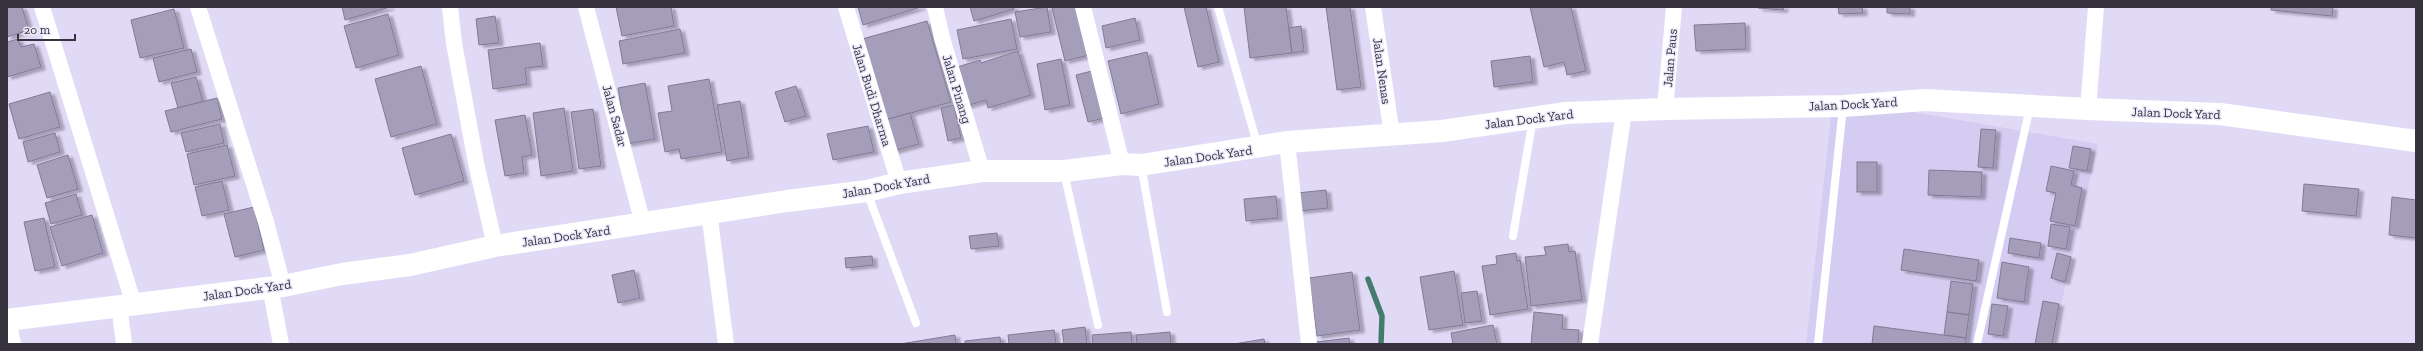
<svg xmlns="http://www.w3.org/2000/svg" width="2423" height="351" font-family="'Zilla Slab',serif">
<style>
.built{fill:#d5ccf1}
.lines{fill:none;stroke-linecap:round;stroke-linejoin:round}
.stream{stroke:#437c6f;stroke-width:5.5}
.building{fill:#a59eba;stroke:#817a95;filter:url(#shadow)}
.lane{stroke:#fff;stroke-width:8}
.street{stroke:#fff;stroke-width:16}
.secondary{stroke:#fff;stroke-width:22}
.labels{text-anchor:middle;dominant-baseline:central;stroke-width:3;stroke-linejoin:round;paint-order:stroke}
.street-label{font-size:13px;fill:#36333f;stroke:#ede9fb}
</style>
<defs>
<filter id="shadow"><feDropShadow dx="4.5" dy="2.5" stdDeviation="1" flood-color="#0004"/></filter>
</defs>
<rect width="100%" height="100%" fill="#e1daf7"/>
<path class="built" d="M 1833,98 L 2098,144 L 2052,344 L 1806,344 Z"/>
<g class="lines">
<path class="stream" d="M 1368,279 L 1382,316 L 1381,344"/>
</g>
<g class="building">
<path d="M 7,7 L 22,7 L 29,30 L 7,37 Z"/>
<path d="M 342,7 L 390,7 L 345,20 Z"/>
<path d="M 616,7 L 671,7 L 674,26 L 622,36 Z"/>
<path d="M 858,7 L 921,7 L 863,25 Z"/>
<path d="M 970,7 L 1014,7 L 1014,9 L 974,21 Z"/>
<path d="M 1047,7 L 1051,32 L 1020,37 L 1015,12 Z"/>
<path d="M 1057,7 L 1081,7 L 1093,54 L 1065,61 L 1052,8 Z"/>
<path d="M 1184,7 L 1206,7 L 1219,62 L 1198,67 Z"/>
<path d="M 1244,7 L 1286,7 L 1292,53 L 1250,58 Z"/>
<path d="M 1326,7 L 1350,7 L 1361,87 L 1337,90 Z"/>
<path d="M 1530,7 L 1571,7 L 1586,71 L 1567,75 L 1564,62 L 1544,67 Z"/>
<path d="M 1758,7 L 1784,7 L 1783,10 L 1758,8 Z"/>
<path d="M 1838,7 L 1862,7 L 1863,13 L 1839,14 Z"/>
<path d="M 1887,7 L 1910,7 L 1910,14 L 1887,13 Z"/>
<path d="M 2271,7 L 2333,7 L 2332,16 L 2271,10 Z"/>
<path d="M 174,9 L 184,48 L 140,58 L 131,20 Z"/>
<path d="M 388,14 L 399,55 L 356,68 L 344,26 Z"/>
<path d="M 495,16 L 499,43 L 479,45 L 476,19 Z"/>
<path d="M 1135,18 L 1140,40 L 1106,48 L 1102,26 Z"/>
<path d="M 1011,19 L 1017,49 L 963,59 L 957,30 Z"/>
<path d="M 927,21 L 951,102 L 885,120 L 862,39 Z"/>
<path d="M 1745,23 L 1746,49 L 1696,51 L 1694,25 Z"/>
<path d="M 1301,26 L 1304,51 L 1292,53 L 1289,28 Z"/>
<path d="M 680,29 L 685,53 L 623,64 L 619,41 Z"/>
<path d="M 18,39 L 21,47 L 34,44 L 41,67 L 7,77 L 7,42 Z"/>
<path d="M 540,43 L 543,66 L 525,68 L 527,84 L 493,89 L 488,50 Z"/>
<path d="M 191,49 L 197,72 L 159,82 L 153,58 Z"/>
<path d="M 1018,51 L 1031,95 L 988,108 L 986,100 L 966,106 L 954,68 L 980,60 L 981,63 Z"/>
<path d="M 1147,52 L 1159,104 L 1121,114 L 1108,61 Z"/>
<path d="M 1530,56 L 1533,82 L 1494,87 L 1491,61 Z"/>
<path d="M 1061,59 L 1070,105 L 1045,110 L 1037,64 Z"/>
<path d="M 421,66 L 437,124 L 391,137 L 375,79 Z"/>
<path d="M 1096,70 L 1108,117 L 1088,122 L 1076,75 Z"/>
<path d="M 196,77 L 203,102 L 178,108 L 171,83 Z"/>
<path d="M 709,79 L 722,152 L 681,159 L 679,149 L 665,152 L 658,113 L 672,111 L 668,86 Z"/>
<path d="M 645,83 L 655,139 L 627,144 L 618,88 Z"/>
<path d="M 796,86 L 806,116 L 785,122 L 775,92 Z"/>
<path d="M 50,92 L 60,127 L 19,139 L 9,104 Z"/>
<path d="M 217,98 L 222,119 L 171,132 L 165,111 Z"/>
<path d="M 740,101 L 749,157 L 727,161 L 717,105 Z"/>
<path d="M 954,105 L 961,138 L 948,141 L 941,108 Z"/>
<path d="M 564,108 L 573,171 L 541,176 L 533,113 Z"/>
<path d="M 593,109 L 601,166 L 579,169 L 571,112 Z"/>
<path d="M 910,113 L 919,144 L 894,151 L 885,120 Z"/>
<path d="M 525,115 L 532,155 L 522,157 L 524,173 L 505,176 L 495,120 Z"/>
<path d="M 220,124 L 224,143 L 186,152 L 181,133 Z"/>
<path d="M 868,126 L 874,152 L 833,160 L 827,134 Z"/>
<path d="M 1981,129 L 1996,130 L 1993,168 L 1978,167 Z"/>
<path d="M 55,133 L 60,152 L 28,162 L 23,142 Z"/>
<path d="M 451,134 L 464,181 L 415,195 L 402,148 Z"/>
<path d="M 227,145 L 235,176 L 194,185 L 187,154 Z"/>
<path d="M 2073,146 L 2091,149 L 2087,171 L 2069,168 Z"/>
<path d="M 68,155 L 78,189 L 47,198 L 37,165 Z"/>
<rect x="1857" y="162" width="20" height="30"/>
<path d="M 2051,166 L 2074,171 L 2071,185 L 2082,188 L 2075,226 L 2050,221 L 2056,193 L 2046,191 Z"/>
<path d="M 1929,170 L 1982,172 L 1981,197 L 1928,195 Z"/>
<path d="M 222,181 L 229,210 L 202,216 L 195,187 Z"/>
<path d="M 2304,184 L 2359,189 L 2356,216 L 2302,211 Z"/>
<path d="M 1326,190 L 1328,208 L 1299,211 L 1297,193 Z"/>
<path d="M 76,194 L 82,215 L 51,224 L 45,203 Z"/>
<path d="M 1276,196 L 1278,218 L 1246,221 L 1244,199 Z"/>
<path d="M 2392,197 L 2416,200 L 2416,238 L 2389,235 Z"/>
<path d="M 254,207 L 264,250 L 235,257 L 224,214 Z"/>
<path d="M 92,215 L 103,253 L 62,266 L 50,227 Z"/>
<path d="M 44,218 L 55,267 L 35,271 L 24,222 Z"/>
<path d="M 2051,224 L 2070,227 L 2066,249 L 2048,246 Z"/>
<path d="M 997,233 L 999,246 L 971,249 L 969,236 Z"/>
<path d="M 2010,238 L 2041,243 L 2039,258 L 2008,253 Z"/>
<path d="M 1568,244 L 1569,252 L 1575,251 L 1582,300 L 1531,306 L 1525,257 L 1546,255 L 1544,247 Z"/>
<path d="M 1904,249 L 1979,260 L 1976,281 L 1901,270 Z"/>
<path d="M 1516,253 L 1517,261 L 1520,260 L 1528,309 L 1490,315 L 1482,266 L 1497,264 L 1496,256 Z"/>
<path d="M 2057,253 L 2071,257 L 2065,282 L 2051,278 Z"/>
<path d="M 872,256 L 873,265 L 846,268 L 845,258 Z"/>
<path d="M 2002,262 L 2029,267 L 2024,302 L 1997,298 Z"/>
<path d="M 634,270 L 640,298 L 618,303 L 612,275 Z"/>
<path d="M 1454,271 L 1463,325 L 1429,330 L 1420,277 Z"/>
<path d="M 1352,272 L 1360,330 L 1317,336 L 1309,278 Z"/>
<path d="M 1951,281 L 1973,284 L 1969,315 L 1947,312 Z"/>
<path d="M 1477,291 L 1482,321 L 1465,323 L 1461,293 Z"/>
<path d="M 2043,301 L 2059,304 L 2052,344 L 2035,344 Z"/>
<path d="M 1992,304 L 2008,306 L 2003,336 L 1988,334 Z"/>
<path d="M 1534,312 L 1563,315 L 1562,329 L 1579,330 L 1578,344 L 1531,344 Z"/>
<path d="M 1947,312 L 1969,315 L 1966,338 L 1944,335 Z"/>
<path d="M 1493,325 L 1497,344 L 1453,344 L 1451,333 Z"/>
<path d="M 1874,326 L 1966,338 L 1965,344 L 1872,344 Z"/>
<path d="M 1085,327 L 1087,344 L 1064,344 L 1062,330 Z"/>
<path d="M 1054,330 L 1056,344 L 1009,344 L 1008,335 Z"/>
<path d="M 1131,332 L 1132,344 L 1093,344 L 1092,335 Z"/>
<path d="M 1170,332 L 1171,344 L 1137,344 L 1136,335 Z"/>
<path d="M 955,335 L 956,344 L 900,344 Z"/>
<path d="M 1000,337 L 1001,344 L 965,344 L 965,341 Z"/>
<path d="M 1349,338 L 1350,344 L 1316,344 L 1316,342 Z"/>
<path d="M 1264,339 L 1265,344 L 1234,344 Z"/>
</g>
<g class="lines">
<g class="lane">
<path d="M 1218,7 L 1258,147"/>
<path d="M 1141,165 L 1167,312"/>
<path d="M 1064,172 L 1098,325"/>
<path d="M 867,192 L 916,323"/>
<path d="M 1513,236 L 1533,118"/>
<path d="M 1818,344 L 1843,107"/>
<path d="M 1977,344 L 2030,107"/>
</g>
<g class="street">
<path d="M 42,7 L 134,305"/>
<path d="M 198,7 L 266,222 L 283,286"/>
<path d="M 450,7 L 454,43 L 476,163 L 495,246"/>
<path d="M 586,7 L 643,224"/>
<path d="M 846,7 L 899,183"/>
<path d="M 935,7 L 942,38 L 982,171"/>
<path d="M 1083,7 L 1122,164"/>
<path d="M 1373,7 L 1392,135"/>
<path d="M 1665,109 L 1674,7"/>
<path d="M 2088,109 L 2096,7"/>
<path d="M 1287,142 L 1309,344"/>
<path d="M 709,212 L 726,344"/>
<path d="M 270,287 L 281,344"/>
<path d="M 119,305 L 124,344"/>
<path d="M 8,320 L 13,344"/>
<path d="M 1590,344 L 1624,111"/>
</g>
<path class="secondary" d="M 7,320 L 283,286 L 342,274 L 410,265 L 495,246 L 787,201 L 867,191 L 899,183 L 982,171 L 1064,171 L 1122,164 L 1141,165 L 1287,142 L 1442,131 L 1566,113 L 1665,109 L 1844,106 L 1925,100 L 2088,109 L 2220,114 L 2416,141"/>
</g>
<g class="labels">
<g class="street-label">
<text transform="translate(1670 58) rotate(-85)">Jalan Paus</text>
<text transform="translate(1382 71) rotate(82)">Jalan Nenas</text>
<text transform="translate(957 89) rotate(73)">Jalan Pinang</text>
<text transform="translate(872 95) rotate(73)">Jalan Budi Dharma</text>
<text transform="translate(1853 104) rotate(-3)">Jalan Dock Yard</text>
<text transform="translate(2176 113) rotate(2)">Jalan Dock Yard</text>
<text transform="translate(615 116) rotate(75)">Jalan Sadar</text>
<text transform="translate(1529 119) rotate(-7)">Jalan Dock Yard</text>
<text transform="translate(1208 156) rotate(-8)">Jalan Dock Yard</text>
<text transform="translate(886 186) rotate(-10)">Jalan Dock Yard</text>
<text transform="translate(566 236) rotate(-8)">Jalan Dock Yard</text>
<text transform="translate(247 290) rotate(-8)">Jalan Dock Yard</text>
</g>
</g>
<rect width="2423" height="351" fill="none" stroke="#36333f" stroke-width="16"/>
<path d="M18 34v6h57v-6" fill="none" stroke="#36333f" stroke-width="2"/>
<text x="24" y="34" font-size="12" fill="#36333f" stroke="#ede9fb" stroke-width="3" paint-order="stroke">20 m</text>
</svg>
